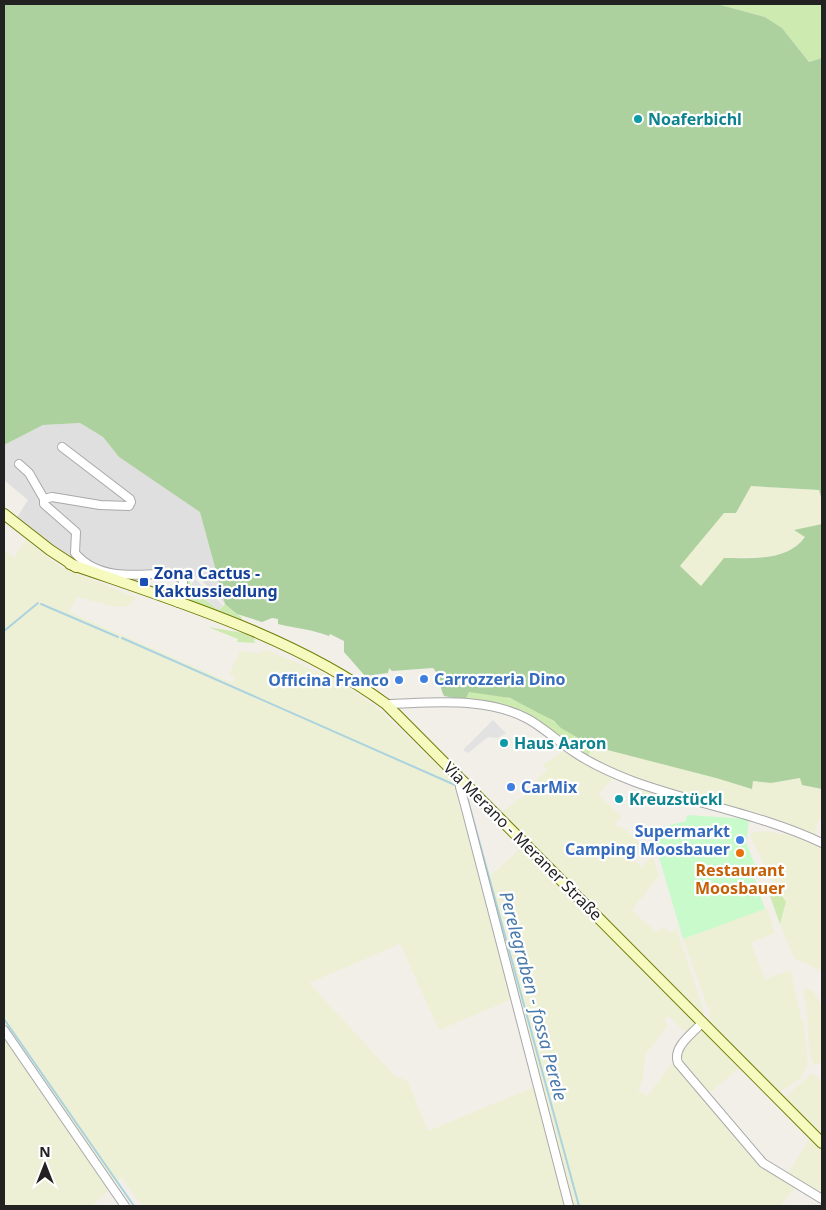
<svg xmlns="http://www.w3.org/2000/svg" width="826" height="1210" font-family="'Noto Sans',sans-serif">
<style>
.residential{fill:#e0dfdf}
.farmland{fill:#eef0d5;fill-rule:evenodd}
.grass{fill:#cdebb0}
.forest{fill:#add19e}
.park{fill:#c8facc}
.parking{fill:#e2e2e2}
.lines{fill:none;stroke-linecap:round;stroke-linejoin:round}
.stream{stroke:#aad3df;stroke-width:2}
.minor-casing{stroke:#a9a9a9;stroke-width:10}
.secondary-casing{stroke:#707d05;stroke-width:12}
.minor{stroke:#fff;stroke-width:8}
.secondary{stroke:#f7fabf;stroke-width:10}
.culture-dot{fill:#0f9aa8;stroke:#fff;stroke-width:2}
.transit-dot{fill:#1a4fb4;stroke:#fff;stroke-width:2}
.shop-dot{fill:#3f7fe0;stroke:#fff;stroke-width:2}
.food-dot{fill:#e8710a;stroke:#fff;stroke-width:2}
.labels{text-anchor:middle;dominant-baseline:central;stroke-width:4.5;stroke-linejoin:round;paint-order:stroke}
.culture-label{font-size:16px;font-weight:bold;fill:#0d838f;stroke:#fff;text-anchor:start}
.transit-label{font-size:16px;font-weight:bold;fill:#164399;stroke:#fff;text-anchor:start}
.shop-label{font-size:16px;font-weight:bold;fill:#366cbe;stroke:#fff;text-anchor:start}
.street-label{font-size:16px;fill:#222;stroke:#fff}
.food-label{font-size:16px;font-weight:bold;fill:#c56008;stroke:#fff}
.water-label{font-size:18px;font-style:italic;fill:#4a7aab;stroke:#fff}
</style>
<rect width="100%" height="100%" fill="#f2efe9"/>
<path class="residential" d="M 80,423 L 103,437 L 119,457 L 201,512 L 225,604 L 201,580 L 184,571 L 170,568 L 117,571 L 65,555 L 16,519 L 28,500 L 4,480 L 4,445 L 43,425 Z"/>
<g class="farmland">
<path d="M 750,486 L 819,490 L 822,501 L 822,524 L 795,530 L 805,536 L 801,542 L 785,553 L 769,557 L 724,558 L 701,586 L 680,566 L 724,513 L 737,513 Z"/>
<path d="M 26,540 L 59,566 L 137,598 L 128,606 L 116,607 L 77,597 L 69,612 L 232,683 L 235,677 L 229,674 L 240,651 L 258,653 L 266,650 L 342,682 L 377,708 L 456,783 L 484,881 L 520,849 L 699,1024 L 688,1034 L 668,1016 L 665,1019 L 667,1027 L 645,1055 L 643,1079 L 638,1090 L 647,1096 L 701,1026 L 741,1067 L 707,1095 L 761,1163 L 785,1178 L 810,1138 L 822,1150 L 822,1200 L 797,1186 L 780,1206 L 142,1206 L 122,1177 L 92,1206 L 4,1206 L 4,551 L 14,557 ZM 400,944 L 439,1030 L 512,999 L 536,1086 L 428,1131 L 408,1081 L 395,1076 L 309,983 Z"/>
<path d="M 592,746 L 716,778 L 752,789 L 753,781 L 771,783 L 801,778 L 802,785 L 822,789 L 822,819 L 819,819 L 815,835 L 785,824 L 716,806 L 628,776 L 588,757 Z"/>
<path d="M 565,750 L 586,765 L 614,778 L 598,794 L 622,817 L 614,825 L 624,828 L 640,843 L 629,856 L 641,867 L 653,856 L 659,876 L 632,910 L 656,932 L 663,927 L 671,933 L 676,928 L 704,1012 L 703,1015 L 502,812 L 539,785 L 536,780 L 547,770 L 543,765 Z"/>
<path d="M 642,790 L 659,795 L 654,805 L 641,800 L 636,805 L 632,802 L 627,807 L 626,806 Z"/>
<path d="M 762,831 L 792,835 L 822,848 L 822,971 L 794,958 L 780,924 L 785,908 L 784,897 L 775,886 L 751,838 L 751,833 Z"/>
<path d="M 767,908 L 775,933 L 751,943 L 765,979 L 791,970 L 801,1018 L 803,1020 L 808,1065 L 800,1079 L 780,1092 L 708,1020 L 710,1013 L 683,939 Z"/>
<path d="M 803,988 L 813,991 L 822,1006 L 822,1060 L 818,1064 L 814,1065 L 809,1051 L 807,1015 Z"/>
<path d="M 812,1073 L 822,1081 L 822,1135 L 784,1098 Z"/>
</g>
<g class="grass">
<path d="M 717,4 L 822,4 L 822,58 L 809,62 L 782,28 L 765,17 Z"/>
<path d="M 190,581 L 192,590 L 219,610 L 225,604 L 242,618 L 242,622 L 186,599 L 187,582 Z"/>
<path d="M 208,627 L 243,633 L 255,639 L 254,642 L 257,643 L 237,642 L 238,639 Z"/>
<path d="M 468,691 C 482,694 498,694 511,699 C 541,710 565,730 592,746 L 588,757 L 527,716 L 465,700 Z"/>
<path d="M 779,891 L 786,902 L 780,924 L 770,896 Z"/>
</g>
<path class="forest" d="M 4,4 L 717,4 L 765,17 L 782,28 L 809,62 L 822,58 L 822,501 L 819,490 L 751,486 L 736,513 L 724,513 L 680,566 L 701,586 L 724,558 C 751,558 787,562 805,537 L 794,530 L 822,524 L 822,789 L 802,785 L 800,778 L 771,783 L 753,781 L 752,789 L 716,778 L 592,746 L 561,728 L 554,721 L 510,698 L 469,692 L 465,700 L 444,696 C 439,686 440,676 433,668 L 392,671 L 389,668 L 388,673 L 365,676 L 344,652 L 344,641 L 330,634 L 329,636 C 314,630 295,628 278,624 L 278,619 L 272,618 L 262,622 L 237,614 L 225,604 L 200,512 L 119,457 L 103,437 L 80,423 L 43,425 L 4,445 Z"/>
<path class="park" d="M 687,815 L 749,819 L 746,843 L 755,865 L 752,871 L 765,909 L 683,939 L 651,830 L 686,821 Z"/>
<g class="parking">
<path d="M 195,579 L 223,605 L 219,610 L 192,590 L 192,584 Z"/>
<path d="M 493,720 L 506,733 L 498,738 L 488,737 L 468,753 L 463,750 Z"/>
</g>
<g class="lines">
<g class="stream">
<path d="M 41,604 L 118,637"/>
<path d="M 4,631 L 38,603"/>
<path d="M 122,638 L 455,785"/>
<path d="M 466,793 L 579,1206"/>
<path d="M 4,1019 L 134,1206"/>
</g>
<defs>
<g id="minor">
<path d="M 62,447 L 130,499 L 131,502 L 129,506 L 100,505 L 52,497 L 44,499 L 44,504 L 76,532 L 75,553 C 98,581 138,575 170,573 L 183,579 L 183,587 L 178,603"/>
<path d="M 19,464 L 29,473 L 44,499"/>
<path d="M 386,704 C 432,703 485,696 528,719 C 544,728 559,742 574,752 C 593,765 614,774 635,782 C 696,804 763,815 822,843"/>
<path d="M 465,782 L 460,787 L 466,809 L 569,1206"/>
<path d="M 703,1022 C 693,1033 672,1047 678,1063 L 763,1163 L 822,1199"/>
<path d="M 4,1030 L 125,1206"/>
</g>
<g id="secondary">
<path d="M 4,514 L 50,550 L 76,567"/>
<path d="M 70,564 C 176,601 295,637 386,704 L 822,1143"/>
</g>
</defs>
<use href="#minor" class="minor-casing"/>
<use href="#secondary" class="secondary-casing"/>
<use href="#minor" class="minor"/>
<use href="#secondary" class="secondary"/>
</g>
<g class="culture-dot">
<circle cx="638" cy="119" r="5"/>
<circle cx="504" cy="743" r="5"/>
<circle cx="619" cy="799" r="5"/>
</g>
<rect class="transit-dot" x="139" y="577" width="10" height="10" rx="2.5"/>
<g class="shop-dot">
<circle cx="424" cy="679" r="5"/>
<circle cx="399" cy="680" r="5"/>
<circle cx="511" cy="787" r="5"/>
<circle cx="740" cy="840" r="5"/>
</g>
<circle class="food-dot" cx="740" cy="853" r="5"/>
<g class="labels">
<g class="culture-label">
<text x="648" y="119">Noaferbichl</text>
<text x="514" y="743">Haus Aaron</text>
<text x="629" y="799">Kreuzstückl</text>
</g>
<g class="transit-label">
<text x="154" y="573">Zona Cactus -<tspan x="154" dy="18">Kaktussiedlung</tspan></text>
</g>
<g class="shop-label">
<text x="434" y="679">Carrozzeria Dino</text>
<text x="389" y="680" text-anchor="end">Officina Franco</text>
<text x="521" y="787">CarMix</text>
<text x="730" y="831" text-anchor="end">Supermarkt<tspan x="730" dy="18">Camping Moosbauer</tspan></text>
</g>
<g class="street-label">
<text transform="translate(523 841) rotate(45)">Via Merano - Meraner Straße</text>
</g>
<g class="food-label">
<text x="740" y="870">Restaurant<tspan x="740" dy="18">Moosbauer</tspan></text>
</g>
<g class="water-label">
<text transform="translate(534 996) rotate(75)">Perelegraben - fossa Perele</text>
</g>
</g>
<rect width="826" height="1210" fill="none" stroke="#222222" stroke-width="10"/>
<g transform="translate(45 1165)" stroke="#ffffff" stroke-width="4" paint-order="stroke">
<path d="M0-4L9 19L0 12L-9 19Z" fill="#222222"/>
<text y="-8" font-size="14" font-weight="bold" text-anchor="middle" fill="#222222">N</text>
</g>
</svg>
